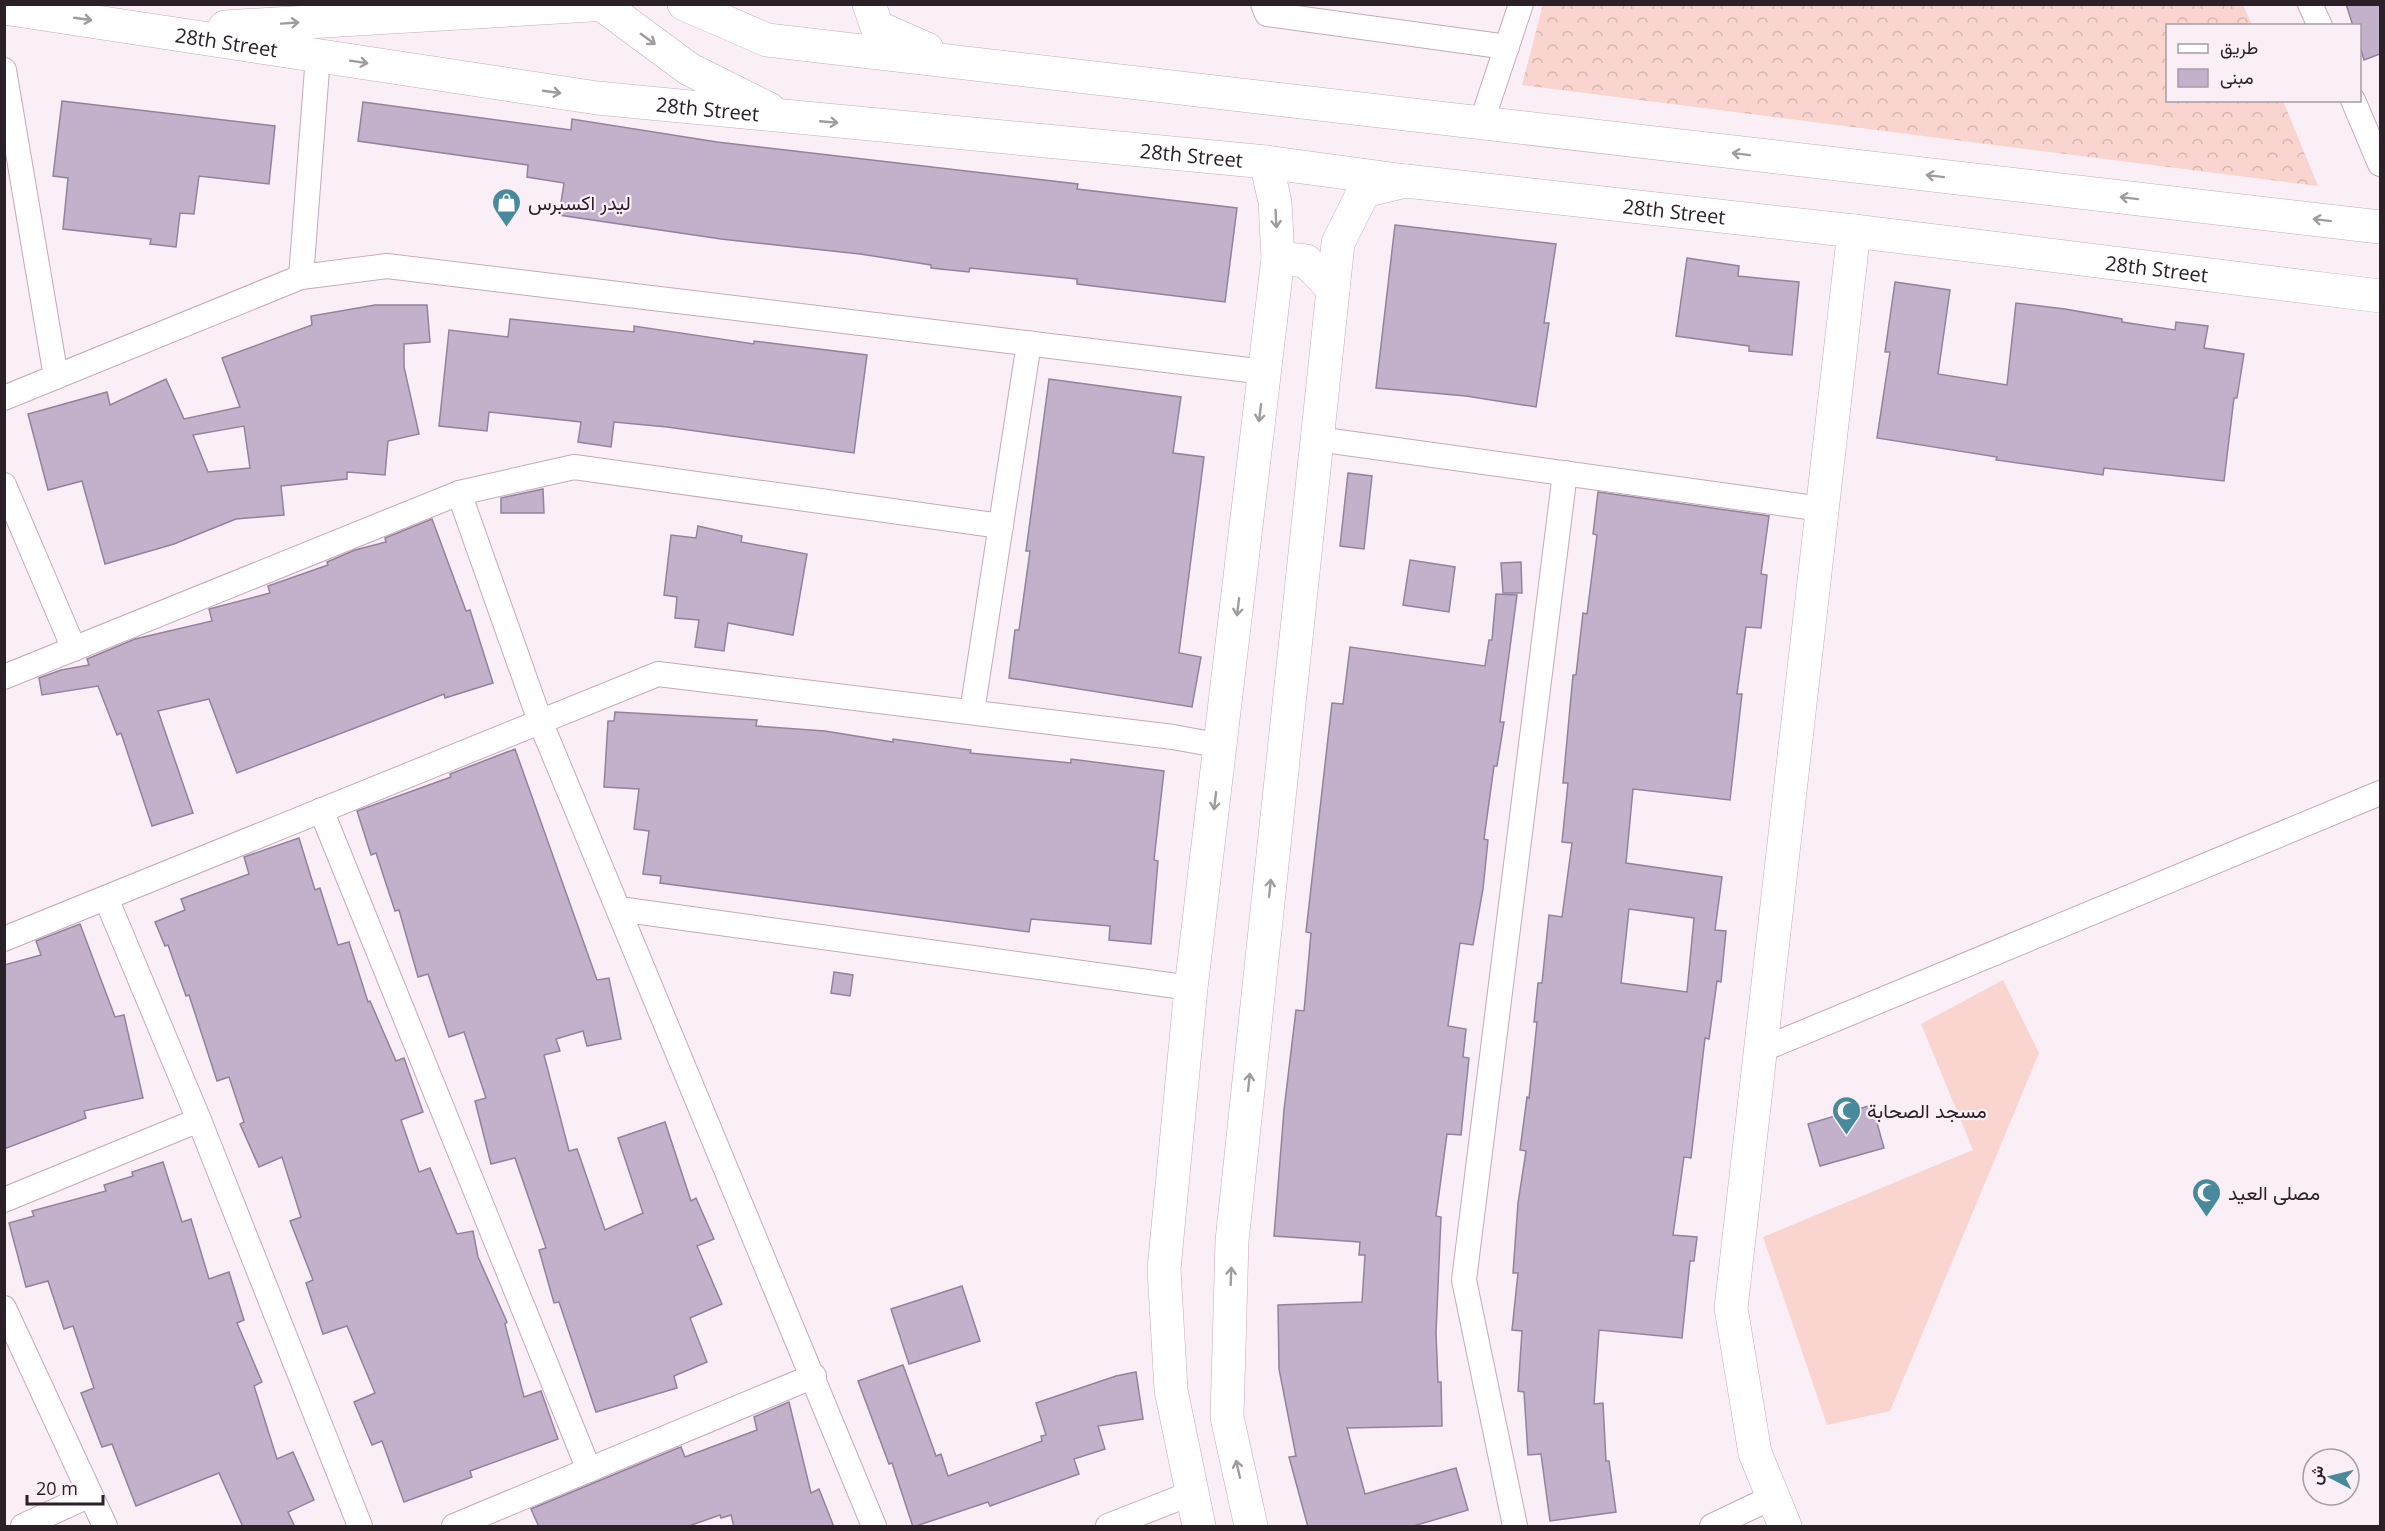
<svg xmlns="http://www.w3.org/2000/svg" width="2385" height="1531" font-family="'Open Sans',Vazirmatn,sans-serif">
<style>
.grass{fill:#fad4ce}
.forest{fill:url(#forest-crowns)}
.building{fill:#c3b1cc;stroke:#93829c;stroke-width:1.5;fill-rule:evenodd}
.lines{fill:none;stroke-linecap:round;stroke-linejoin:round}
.street-casing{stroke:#c6a8bb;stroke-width:26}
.secondary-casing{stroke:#c6a8bb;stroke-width:34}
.primary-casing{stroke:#c6a8bb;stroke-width:34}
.street{stroke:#fff;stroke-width:24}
.secondary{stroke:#fff;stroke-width:33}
.primary{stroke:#fff;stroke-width:33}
.oneway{stroke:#a09b9e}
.labels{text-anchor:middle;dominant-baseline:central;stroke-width:4.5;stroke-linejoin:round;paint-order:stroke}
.street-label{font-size:20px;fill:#2c2028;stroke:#fbeff7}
.poi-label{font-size:20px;fill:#2c2028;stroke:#fbeff7;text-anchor:start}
</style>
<defs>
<pattern id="forest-crowns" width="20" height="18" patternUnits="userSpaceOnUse" patternTransform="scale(1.5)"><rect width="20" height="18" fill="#fad4ce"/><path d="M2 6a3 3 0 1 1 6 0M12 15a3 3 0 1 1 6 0" fill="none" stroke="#d6b6b1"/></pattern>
</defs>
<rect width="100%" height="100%" fill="#fbeff7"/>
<path class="grass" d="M 2003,980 L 2039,1053 L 1890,1411 L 1827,1425 L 1763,1237 L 1973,1150 L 1921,1024 Z"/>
<path class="forest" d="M 1543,4 L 2243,5 L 2252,25 L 2168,26 L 2168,100 L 2283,101 L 2318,186 L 1522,85 Z"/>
<g class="building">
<path d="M 2346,4 L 2380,4 L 2380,54 L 2364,60 L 2360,46 L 2360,26 L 2353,26 Z"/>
<path d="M 62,101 L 275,126 L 269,184 L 199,176 L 194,214 L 180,213 L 176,247 L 150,244 L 151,239 L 63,229 L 68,178 L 53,176 Z"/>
<path d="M 363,102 L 571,130 L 572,119 L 717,142 L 1078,184 L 1077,189 L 1237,208 L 1225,302 L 1077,284 L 1077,279 L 970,268 L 969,272 L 931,268 L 931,265 L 860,254 L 721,239 L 559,215 L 564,183 L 527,177 L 528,165 L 358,141 Z"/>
<path d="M 1395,225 L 1556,244 L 1544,323 L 1549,323 L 1536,407 L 1466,396 L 1376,388 Z"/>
<path d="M 1687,258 L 1739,266 L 1738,276 L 1799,282 L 1792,355 L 1749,351 L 1749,346 L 1676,336 Z"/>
<path d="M 1895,282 L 1950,290 L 1938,374 L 2007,385 L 2016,303 L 2065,309 L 2122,319 L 2122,322 L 2175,330 L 2176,322 L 2208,326 L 2204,348 L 2244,354 L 2237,398 L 2234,398 L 2224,481 L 2104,468 L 2103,475 L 1996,460 L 1997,457 L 1877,438 L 1890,352 L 1885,352 Z"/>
<path d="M 375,305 L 427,305 L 430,342 L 404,344 L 404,367 L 419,434 L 388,441 L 385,475 L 347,472 L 347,479 L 281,486 L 284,515 L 236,519 L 174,544 L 105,564 L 82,481 L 48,490 L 28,414 L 107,392 L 110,405 L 166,379 L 184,419 L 240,407 L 222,358 L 312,325 L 311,316 ZM 244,426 L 250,468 L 208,472 L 193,435 Z"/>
<path d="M 510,319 L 634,332 L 634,326 L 754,344 L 754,341 L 867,355 L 854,453 L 667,427 L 614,422 L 611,447 L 578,442 L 581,422 L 489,412 L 487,431 L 439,426 L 449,330 L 508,337 Z"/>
<path d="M 1049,379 L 1181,397 L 1173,453 L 1204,457 L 1179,653 L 1201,657 L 1192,707 L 1009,678 L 1015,630 L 1019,630 L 1030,551 L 1026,551 Z"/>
<path d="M 1348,473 L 1372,476 L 1364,549 L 1340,546 Z"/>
<path d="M 543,489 L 544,513 L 501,513 L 501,498 Z"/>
<path d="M 1598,492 L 1769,516 L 1761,574 L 1767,575 L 1761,628 L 1746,627 L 1737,694 L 1742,694 L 1730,800 L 1633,789 L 1626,863 L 1722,877 L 1715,930 L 1726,931 L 1721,982 L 1717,981 L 1709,1039 L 1705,1038 L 1691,1158 L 1684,1157 L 1673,1235 L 1697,1237 L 1694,1261 L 1690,1261 L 1682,1338 L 1599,1330 L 1594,1404 L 1603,1403 L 1606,1461 L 1609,1461 L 1616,1512 L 1550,1521 L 1541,1454 L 1528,1455 L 1524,1392 L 1518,1391 L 1522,1331 L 1512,1330 L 1518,1273 L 1513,1273 L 1518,1203 L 1526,1151 L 1520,1150 L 1527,1097 L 1529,1098 L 1537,1022 L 1534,1022 L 1538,983 L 1542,983 L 1549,915 L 1562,917 L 1572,843 L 1562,842 L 1568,783 L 1563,783 L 1573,675 L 1576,675 L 1583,613 L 1587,614 L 1597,535 L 1593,534 ZM 1629,909 L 1694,918 L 1687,992 L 1621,983 Z"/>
<path d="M 432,519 L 466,611 L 470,610 L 493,683 L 445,698 L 444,694 L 237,773 L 209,699 L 158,711 L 193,813 L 152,826 L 121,733 L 117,735 L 98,686 L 42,695 L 39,678 L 61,670 L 89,665 L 87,659 L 135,639 L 212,621 L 209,609 L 270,593 L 268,586 L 328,565 L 327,562 L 355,550 L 386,542 L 385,538 Z"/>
<path d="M 698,526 L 742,536 L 741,542 L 807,554 L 793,635 L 728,623 L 724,651 L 695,647 L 699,620 L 675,618 L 677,597 L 664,595 L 671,535 L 696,538 Z"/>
<path d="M 1410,560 L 1455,567 L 1449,612 L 1403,605 Z"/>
<path d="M 1521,562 L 1522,593 L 1503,593 L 1501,563 Z"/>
<path d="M 1496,594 L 1517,595 L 1500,722 L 1504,722 L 1497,766 L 1494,766 L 1484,839 L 1488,840 L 1483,889 L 1473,945 L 1460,943 L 1448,1026 L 1466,1029 L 1463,1057 L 1469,1058 L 1461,1135 L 1447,1134 L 1436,1216 L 1441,1217 L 1436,1333 L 1438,1382 L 1441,1382 L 1442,1426 L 1347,1428 L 1365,1494 L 1456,1468 L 1468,1510 L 1410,1527 L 1308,1527 L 1289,1457 L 1296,1456 L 1279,1369 L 1278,1305 L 1362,1302 L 1365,1255 L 1359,1255 L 1360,1242 L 1274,1236 L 1284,1110 L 1296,1010 L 1304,1011 L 1311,933 L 1306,932 L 1332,703 L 1343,704 L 1350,647 L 1485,666 L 1489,640 L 1492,640 Z"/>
<path d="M 615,712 L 757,720 L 756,726 L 825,731 L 893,742 L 893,739 L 971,750 L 970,753 L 1071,763 L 1071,759 L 1164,771 L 1154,860 L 1158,861 L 1151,944 L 1109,940 L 1110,926 L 1031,919 L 1029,932 L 660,883 L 661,876 L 643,874 L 649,831 L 634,829 L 639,789 L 604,787 L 608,721 L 614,721 Z"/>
<path d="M 515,749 L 597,980 L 609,978 L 621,1039 L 587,1046 L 583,1031 L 556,1039 L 560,1051 L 544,1055 L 569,1151 L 577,1149 L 605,1230 L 643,1213 L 618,1138 L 665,1122 L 691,1201 L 696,1198 L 714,1239 L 697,1246 L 722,1304 L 690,1318 L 707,1362 L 674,1376 L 677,1388 L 596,1412 L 559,1302 L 554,1303 L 539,1250 L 546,1248 L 515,1158 L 491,1164 L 475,1101 L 486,1098 L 464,1032 L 449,1037 L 428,974 L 418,977 L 399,910 L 395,911 L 376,853 L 371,855 L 357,811 L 451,777 L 450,774 Z"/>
<path d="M 299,838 L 315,890 L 320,888 L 338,945 L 349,942 L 368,1002 L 370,1001 L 396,1061 L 404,1058 L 423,1112 L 401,1120 L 419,1172 L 430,1168 L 457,1234 L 473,1231 L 478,1257 L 507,1322 L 505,1324 L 524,1397 L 541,1391 L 558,1439 L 470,1471 L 472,1477 L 404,1502 L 382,1441 L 372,1445 L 354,1402 L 375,1393 L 347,1326 L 323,1334 L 306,1283 L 313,1280 L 290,1221 L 301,1217 L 282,1157 L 259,1167 L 240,1124 L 244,1122 L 229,1077 L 217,1081 L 189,995 L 186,996 L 168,945 L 165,946 L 155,922 L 185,910 L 181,899 L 249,874 L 244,857 Z"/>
<path d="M 80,924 L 115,1017 L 124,1015 L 143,1098 L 84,1111 L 86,1118 L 4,1149 L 4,965 L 41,955 L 36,941 Z"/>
<path d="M 834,972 L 853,975 L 850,996 L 831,993 Z"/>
<path d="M 1872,1105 L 1884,1148 L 1820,1166 L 1808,1124 Z"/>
<path d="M 163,1162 L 182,1222 L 191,1219 L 209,1279 L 229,1272 L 244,1320 L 237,1323 L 262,1382 L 254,1386 L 277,1459 L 293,1452 L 314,1500 L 288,1512 L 295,1527 L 243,1527 L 219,1473 L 136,1506 L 112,1444 L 102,1447 L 81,1393 L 94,1388 L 73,1326 L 64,1329 L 48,1281 L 26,1287 L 9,1223 L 34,1216 L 32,1211 L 106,1191 L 104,1185 L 133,1176 L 132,1172 Z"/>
<path d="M 962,1286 L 980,1341 L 909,1364 L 891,1309 Z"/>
<path d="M 903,1365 L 936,1456 L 941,1454 L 948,1476 L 1042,1441 L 1041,1436 L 1046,1435 L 1036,1403 L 1116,1376 L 1136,1372 L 1143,1419 L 1098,1426 L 1105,1449 L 1074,1459 L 1079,1474 L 990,1506 L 988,1502 L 913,1527 L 892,1463 L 889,1464 L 858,1381 Z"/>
<path d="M 789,1402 L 811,1493 L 819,1489 L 834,1527 L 734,1527 L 731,1515 L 721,1518 L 720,1515 L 686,1527 L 539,1527 L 531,1509 L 678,1448 L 681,1447 L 685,1457 L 757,1430 L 754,1417 Z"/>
</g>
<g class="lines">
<defs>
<g id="street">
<path d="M 1263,4 L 1267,14 L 1507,47"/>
<path d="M 2310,4 L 2320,26"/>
<path d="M 4,70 L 56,377"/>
<path d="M 2353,100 L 2380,164"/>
<path d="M 1481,124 L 1521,4"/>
<path d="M 301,277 L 318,56"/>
<path d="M 4,398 L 301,277 L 387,266 L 1265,372"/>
<path d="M 1317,439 L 1822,509"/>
<path d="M 4,485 L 74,649"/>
<path d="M 459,493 L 540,721 L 874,1526"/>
<path d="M 4,677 L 459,493 L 574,467 L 1001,526"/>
<path d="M 972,712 L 1029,343"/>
<path d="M 321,810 L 589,1470"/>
<path d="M 106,898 L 199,1120 L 360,1526"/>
<path d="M 619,909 L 1191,988"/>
<path d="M 4,939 L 658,674 L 1173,737 L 1222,746"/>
<path d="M 1761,1050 L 2380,793"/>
<path d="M 4,1200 L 199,1120"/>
<path d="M 4,1308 L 105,1526"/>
<path d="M 23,1526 L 90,1495"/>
<path d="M 454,1526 L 814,1376"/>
<path d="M 1108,1526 L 1192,1493"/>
<path d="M 1515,1526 L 1464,1280 L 1565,473"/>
<path d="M 1712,1526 L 1773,1497"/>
</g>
<g id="secondary">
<path d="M 1278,258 L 1306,261 L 1333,289"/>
<path d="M 1199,1526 L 1171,1390 L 1164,1269 L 1191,988 L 1278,258 L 1275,202 L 1266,162"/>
<path d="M 1251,1526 L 1227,1417 L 1232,1241 L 1338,243 L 1364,191 L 1406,181"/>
<path d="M 1785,1526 L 1755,1453 L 1731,1308 L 1854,231"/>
</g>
<g id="primary">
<path d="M 601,4 L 689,69 L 769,109"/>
<path d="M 684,4 L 767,40 L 2380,227"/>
<path d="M 869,4 L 877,27 L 927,49"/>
<path id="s1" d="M 4,8 L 597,98 L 1266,162 L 1406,181 L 1854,231 L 2380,296"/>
<path d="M 225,27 L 608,4"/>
</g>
</defs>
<use href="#street" class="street-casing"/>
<use href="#secondary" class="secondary-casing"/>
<use href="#primary" class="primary-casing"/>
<use href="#street" class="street"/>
<use href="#secondary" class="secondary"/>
<use href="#primary" class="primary"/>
</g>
<defs><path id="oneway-shaft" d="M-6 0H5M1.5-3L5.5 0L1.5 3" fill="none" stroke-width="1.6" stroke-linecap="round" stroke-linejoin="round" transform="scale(1.5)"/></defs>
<g class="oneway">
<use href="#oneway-shaft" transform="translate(83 19) rotate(8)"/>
<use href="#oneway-shaft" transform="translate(290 23) rotate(-4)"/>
<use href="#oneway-shaft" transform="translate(648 39) rotate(36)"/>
<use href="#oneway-shaft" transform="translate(359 62) rotate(9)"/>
<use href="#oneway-shaft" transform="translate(552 92) rotate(8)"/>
<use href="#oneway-shaft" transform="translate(829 122) rotate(5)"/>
<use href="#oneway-shaft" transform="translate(1741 154) rotate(-173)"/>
<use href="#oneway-shaft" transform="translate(1935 176) rotate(-173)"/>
<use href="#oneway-shaft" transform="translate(2129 198) rotate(-173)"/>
<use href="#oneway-shaft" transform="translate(1276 219) rotate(87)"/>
<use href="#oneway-shaft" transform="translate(2322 220) rotate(-173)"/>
<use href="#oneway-shaft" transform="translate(1260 413) rotate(97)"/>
<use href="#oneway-shaft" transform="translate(1238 607) rotate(97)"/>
<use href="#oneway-shaft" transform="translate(1215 801) rotate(97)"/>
<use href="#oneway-shaft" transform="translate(1270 888) rotate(-84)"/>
<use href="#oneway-shaft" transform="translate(1249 1082) rotate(-84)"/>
<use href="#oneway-shaft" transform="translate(1231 1276) rotate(-88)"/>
<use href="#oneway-shaft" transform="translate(1238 1469) rotate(-103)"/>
</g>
<defs>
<symbol id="shop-pin" viewBox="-11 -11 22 30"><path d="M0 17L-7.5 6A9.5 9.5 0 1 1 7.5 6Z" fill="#488a9b" stroke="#fbeff7"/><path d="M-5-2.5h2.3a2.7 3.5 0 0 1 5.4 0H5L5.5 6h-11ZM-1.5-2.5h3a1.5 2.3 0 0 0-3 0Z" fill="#fff"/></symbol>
<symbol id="mosque-pin" viewBox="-11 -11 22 30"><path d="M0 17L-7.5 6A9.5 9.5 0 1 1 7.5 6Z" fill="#488a9b" stroke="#fbeff7"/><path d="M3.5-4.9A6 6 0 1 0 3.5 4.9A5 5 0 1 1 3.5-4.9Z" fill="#fff"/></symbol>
</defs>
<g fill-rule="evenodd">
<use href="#shop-pin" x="490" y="186" width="33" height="45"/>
<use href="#mosque-pin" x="1830" y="1094" width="33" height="45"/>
<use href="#mosque-pin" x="2190" y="1176" width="33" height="45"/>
</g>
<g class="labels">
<g class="street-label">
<text stroke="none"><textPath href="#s1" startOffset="225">28th Street</textPath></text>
<text stroke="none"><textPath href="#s1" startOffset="711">28th Street</textPath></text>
<text stroke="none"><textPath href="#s1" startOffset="1197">28th Street</textPath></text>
<text stroke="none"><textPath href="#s1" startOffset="1683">28th Street</textPath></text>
<text stroke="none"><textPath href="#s1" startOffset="2169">28th Street</textPath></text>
</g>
<g class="poi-label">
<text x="528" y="202">ليدر اكسبرس</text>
<text x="1867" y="1110">مسجد الصحابة</text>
<text x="2228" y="1192">مصلى العيد</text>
</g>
</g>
<rect width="2385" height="1531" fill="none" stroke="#2c2028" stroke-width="12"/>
<rect x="2166" y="24" width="195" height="78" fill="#fbeff7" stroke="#a89ca4" stroke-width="1.5"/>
<rect x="2178" y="44" width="30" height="9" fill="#ffffff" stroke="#a89ca4" stroke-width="1.5"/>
<text x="2220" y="54" font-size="18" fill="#2c2028">طريق</text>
<rect x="2178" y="69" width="30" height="18" fill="#c3b1cc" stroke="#a89ca4" stroke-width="1.5"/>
<text x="2220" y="84" font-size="18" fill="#2c2028">مبنى</text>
<g transform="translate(2331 1477) rotate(277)"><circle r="28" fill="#fbeff7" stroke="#a89ca4" stroke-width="1.5"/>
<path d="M0-4.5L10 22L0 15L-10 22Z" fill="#488a9b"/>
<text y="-9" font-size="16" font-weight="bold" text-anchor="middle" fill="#2c2028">ش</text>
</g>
<path d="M27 1495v9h76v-9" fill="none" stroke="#2c2028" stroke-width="3"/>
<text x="36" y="1495" font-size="18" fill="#2c2028" stroke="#fbeff7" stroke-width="4.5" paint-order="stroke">20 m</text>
</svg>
